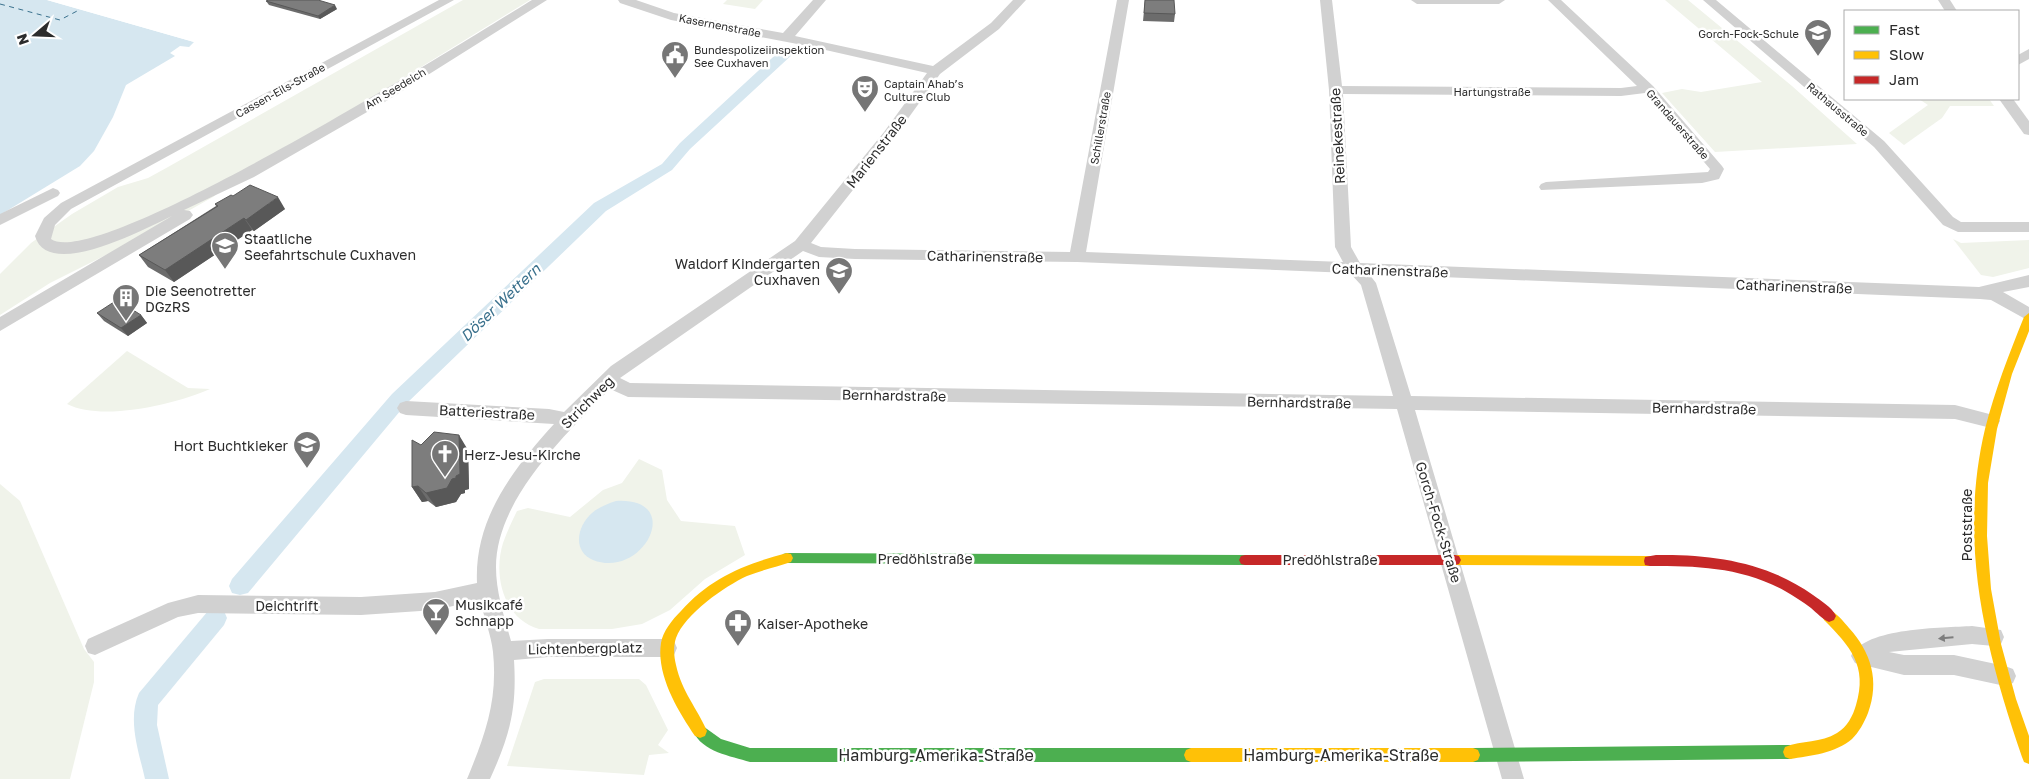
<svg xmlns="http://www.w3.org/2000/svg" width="2029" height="779" font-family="'Golos Text',sans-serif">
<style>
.green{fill:#f0f3ea}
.water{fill:#d6e7f0}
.pier{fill:#fff}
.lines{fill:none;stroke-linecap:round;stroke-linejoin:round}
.canal{fill:#d6e7f0;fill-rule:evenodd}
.ferry{stroke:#3a718d;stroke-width:1;stroke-dasharray:5 4.5;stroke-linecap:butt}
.street{fill:#d1d1d1;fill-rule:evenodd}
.fast{fill:#4caf50;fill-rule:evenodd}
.slow{fill:#ffc107;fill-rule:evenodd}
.jam{fill:#c62828;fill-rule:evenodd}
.wall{fill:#6c6c6c}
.shaded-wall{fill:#585858}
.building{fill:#7d7d7d;stroke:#585858}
.oneway{fill:#7e7e7e}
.labels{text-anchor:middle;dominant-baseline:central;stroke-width:5;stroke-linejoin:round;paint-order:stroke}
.far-street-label{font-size:11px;fill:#2c2c2c;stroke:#fff}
.far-poi-label{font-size:11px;fill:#2c2c2c;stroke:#fff;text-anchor:start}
.street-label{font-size:14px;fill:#2c2c2c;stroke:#fff}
.poi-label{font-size:14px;fill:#2c2c2c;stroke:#fff;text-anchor:start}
.water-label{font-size:15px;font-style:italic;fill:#3a718d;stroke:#fff}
.near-street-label{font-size:16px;fill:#2c2c2c;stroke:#fff}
</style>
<rect width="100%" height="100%" fill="#fff"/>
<g class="green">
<path d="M 463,0 L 530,0 L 343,115 L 253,166 L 213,197 L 142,237 L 50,283 L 0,315 L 0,274 L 31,243 L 72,214 L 118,187 L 148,178 L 168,167 Z"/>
<path d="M 727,0 L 763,0 L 755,9 L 723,4 Z"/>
<path d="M 1665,0 L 1688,0 L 1792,86 L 1857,144 L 1715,152 L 1662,93 L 1682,89 L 1701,92 L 1762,82 Z"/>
<path d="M 1919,99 L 1989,99 L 1994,106 L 1950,106 L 1942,118 L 1904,145 L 1889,133 L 1928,105 Z"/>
<path d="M 1953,239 L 1961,243 L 2029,240 L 2029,268 L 1993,277 L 1981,275 Z"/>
<path d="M 127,351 L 188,388 L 210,389 C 176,404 102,422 67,404 Z"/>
<path d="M 639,459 L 662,470 L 667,500 L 681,521 L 735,526 L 745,555 L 705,579 L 670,610 L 642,624 L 612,629 L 539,629 C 503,619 493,575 503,543 C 507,532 512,521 517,511 L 528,508 L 570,517 L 603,490 L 622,483 Z"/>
<path d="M 0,484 L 20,501 L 84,649 L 94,662 L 94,682 L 70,779 L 0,779 Z"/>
<path d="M 544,679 L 639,679 L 646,685 L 668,730 L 658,745 L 669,753 L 649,755 L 644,775 L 507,766 L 535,682 Z"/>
</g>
<g class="water">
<path d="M 0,0 L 47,0 L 194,42 L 189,47 L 180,46 L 170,53 L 175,56 L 126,85 L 113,117 L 94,151 L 80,166 L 0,215 Z"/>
<path d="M 616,501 C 686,497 643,580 593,560 C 572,551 577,526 592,513 C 599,507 607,504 616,501 Z"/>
</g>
<path class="pier" d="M 47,0 L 55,0 L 197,42 L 194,42 Z"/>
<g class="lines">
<g class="canal">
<path d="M 789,46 L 794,47 L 796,50 L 794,53 L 690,149 L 672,170 L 606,211 L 406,404 L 248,593 L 240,595 L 232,593 L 229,586 L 232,579 L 392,394 L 594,203 L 662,164 L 680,143 L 784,47 Z"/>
<path d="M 216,608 L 224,611 L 227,618 L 224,625 L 158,705 L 157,725 L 169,779 L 145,779 C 139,752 127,720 139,693 L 208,611 Z"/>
</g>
<path class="ferry" d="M 0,4 L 60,20 L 79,10"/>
<g class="street">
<path d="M 439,0 L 454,0 L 71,209 L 55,225 L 51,239 C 97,273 473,36 532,0 L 547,0 L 388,100 L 254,177 L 184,210 L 190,211 L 193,215 L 190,219 L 0,331 L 0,317 L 172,216 C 148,227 48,282 35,236 L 44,218 L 61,203 Z"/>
<path d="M 618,0 L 636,0 L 674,13 L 783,33 L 813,0 L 826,0 L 795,36 L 933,66 L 991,23 L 1013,0 L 1026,0 L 999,29 L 940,74 L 894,138 L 811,243 L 821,247 L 855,249 L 1070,252 L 1117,0 L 1129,0 L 1086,252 L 1343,262 L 1335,247 L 1329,90 L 1320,0 L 1332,0 L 1342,86 L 1621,88 L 1637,86 L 1548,0 L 1561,0 L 1653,86 L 1722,166 L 1724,169 L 1719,179 L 1702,183 L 1541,190 L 1539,187 L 1541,184 L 1546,182 L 1708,172 L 1710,169 L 1645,93 L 1621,96 L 1343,94 L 1351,247 L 1360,263 L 1979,287 L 2029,275 L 2029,287 L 2003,292 L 2029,307 L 2029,321 L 1991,300 L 1980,299 L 1369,274 L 1376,283 L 1411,396 L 1955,405 L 1997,416 L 2000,421 L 1997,426 L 1991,428 L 1955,419 L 1415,410 L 1524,779 L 1502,779 L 1397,409 L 628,397 L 610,389 C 566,434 496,499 496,567 C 496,592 504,616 511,641 L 548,639 L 667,639 L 674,641 L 677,648 L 674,655 L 667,657 L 548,657 L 514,660 C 517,709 510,735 490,779 L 467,779 C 485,735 498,701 493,652 C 491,635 484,617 480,600 L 435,610 L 361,615 L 198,613 L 178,617 L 95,655 L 88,653 L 85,646 L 88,639 L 168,603 L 198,595 L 361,597 L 435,592 L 477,583 C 474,519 513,469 554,424 L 406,415 L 400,413 L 397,408 L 400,403 L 406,401 L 549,409 L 564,412 L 611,366 L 795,241 L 884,132 L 927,73 L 808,46 L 671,20 L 620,3 ZM 803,251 L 819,257 L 855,259 L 1077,262 L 1350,273 L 1361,285 L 1393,396 L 630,383 L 620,378 Z"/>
<path d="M 1411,0 L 1505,0 L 1499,4 L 1417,4 Z"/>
<path d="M 1703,0 L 1716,0 L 1884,141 L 1953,217 L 1961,222 L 2029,222 L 2029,232 L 1958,232 L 1943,225 L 1874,147 Z"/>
<path d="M 1938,0 L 1950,0 L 1957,11 L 1945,11 Z"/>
<path d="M 2029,49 L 2029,59 L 2018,65 L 2018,55 Z"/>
<path d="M 1999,99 L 2013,99 L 2029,121 L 2029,135 L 2024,134 Z"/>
<path d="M 53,188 L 58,190 L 60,193 L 58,196 L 0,225 L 0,214 Z"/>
<path d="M 1972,626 L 2001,630 L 2004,637 L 2001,644 L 1994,646 L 1972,644 L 1889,652 L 1904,655 L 1954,655 L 2005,666 L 2013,669 L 2016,676 L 2013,683 L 2005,686 L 1954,675 L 1904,675 L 1855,663 L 1851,656 C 1865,627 1943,628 1972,626 Z"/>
</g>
<g class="fast">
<path d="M 787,553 L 1245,555 L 1249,556 L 1251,560 L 1249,564 L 1245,565 L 787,563 L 783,562 L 781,558 L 783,554 Z"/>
<path d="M 700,724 L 721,739 L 750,748 L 1191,748 L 1196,750 L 1198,755 L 1196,760 L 1191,762 L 750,762 C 731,756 702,752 693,731 L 695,726 Z"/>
<path d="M 1790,745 L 1795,747 L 1797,752 L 1795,757 L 1790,759 L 1473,762 L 1468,760 L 1466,755 L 1468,750 L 1473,748 Z"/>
</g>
<g class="slow">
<path d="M 2029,313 L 2029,331 L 2012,374 L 1997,429 L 1988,483 L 1987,536 L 1991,589 L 2001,644 L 2016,699 L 2029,736 L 2029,764 L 2024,762 L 2022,757 C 1985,648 1958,543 1985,429 C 1995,390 2009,354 2024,317 Z"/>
<path d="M 787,553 L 791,554 L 793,558 L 791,562 C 777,567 762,570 747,576 C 725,586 685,614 676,638 C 673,647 674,657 676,665 C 682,692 697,708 707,731 L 705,736 L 700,738 L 695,736 C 678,711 656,675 661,643 C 663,631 672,620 681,611 C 710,578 745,564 787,553 Z"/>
<path d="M 1455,555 L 1650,556 L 1655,557 L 1656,561 L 1655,565 L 1650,566 L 1455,565 L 1451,564 L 1449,560 L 1451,556 Z"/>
<path d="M 1829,610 C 1837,613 1843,621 1849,628 C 1871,652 1880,681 1868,713 C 1864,723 1859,732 1852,739 C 1836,753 1810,756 1790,759 L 1785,757 L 1783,752 L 1785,747 C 1802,740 1821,743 1837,733 C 1847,727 1853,716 1856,705 C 1868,666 1850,646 1824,620 L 1822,616 L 1824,612 Z"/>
<path d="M 1191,748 L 1473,748 L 1478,750 L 1480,755 L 1478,760 L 1473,762 L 1191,762 L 1186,760 L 1184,755 L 1186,750 Z"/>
</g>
<g class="jam">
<path d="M 1245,555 L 1455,555 L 1459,556 L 1461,560 L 1459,564 L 1455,565 L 1245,565 L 1241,564 L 1239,560 L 1241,556 Z"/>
<path d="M 1656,555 C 1712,554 1767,562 1813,595 C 1821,601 1832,607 1836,616 L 1834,620 L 1829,622 C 1822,619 1817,613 1811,608 C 1803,602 1794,596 1785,591 C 1741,567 1698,566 1650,566 L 1645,565 L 1644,561 L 1645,557 Z"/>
</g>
</g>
<g class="wall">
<path d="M 1145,0 L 1175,14 L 1174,22 L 1143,21 Z"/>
<path d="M 266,1 L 337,9 L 320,19 L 269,5 Z"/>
<path d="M 233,196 L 285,209 L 254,231 L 252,230 L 174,282 L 148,267 L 139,255 L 216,206 L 215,204 Z"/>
<path d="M 97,313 L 141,315 L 147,323 L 128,336 L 104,321 Z"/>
<path d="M 421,445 L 468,450 L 469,489 L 465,490 L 465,493 L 461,494 L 456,502 L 436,507 L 428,501 L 422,502 L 412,487 Z"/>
</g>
<g class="shaded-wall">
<path d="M 335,5 L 337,9 L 320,19 L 318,16 Z"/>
<path d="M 278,197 L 285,209 L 254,231 L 246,220 Z"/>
<path d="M 244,218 L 252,230 L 174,282 L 165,270 Z"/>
<path d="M 141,315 L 147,323 L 128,336 L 121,328 Z"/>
<path d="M 459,435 L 468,450 L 469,489 L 465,490 L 465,493 L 461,494 L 456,502 L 436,507 L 426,493 Z"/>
<path d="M 418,486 L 428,501 L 422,502 L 412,487 Z"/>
</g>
<g class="building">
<path d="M 269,0 L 318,0 L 335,5 L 318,16 L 266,1 Z"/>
<path d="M 1145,0 L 1174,0 L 1175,14 L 1144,13 Z"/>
<path d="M 250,185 L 278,197 L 246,220 L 244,218 L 165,270 L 139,255 L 218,206 L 215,204 L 231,195 L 233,196 Z"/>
<path d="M 117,300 L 141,315 L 121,328 L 97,313 Z"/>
<path d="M 434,432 L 459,435 L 460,474 L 456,476 L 456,478 L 452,479 L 447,488 L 426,493 L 418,486 L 412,487 L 412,440 L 421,445 Z"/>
</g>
<defs><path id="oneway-solid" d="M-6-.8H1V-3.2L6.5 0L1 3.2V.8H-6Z" transform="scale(1.25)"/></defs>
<use class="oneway" href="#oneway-solid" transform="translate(1946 638) rotate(175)"/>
<defs>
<symbol id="school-pin" viewBox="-11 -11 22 30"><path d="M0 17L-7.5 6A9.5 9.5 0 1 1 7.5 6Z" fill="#767676" stroke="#fff"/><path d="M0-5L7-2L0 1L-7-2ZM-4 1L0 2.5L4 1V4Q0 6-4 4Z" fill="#fff"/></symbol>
<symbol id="civic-pin" viewBox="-11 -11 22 30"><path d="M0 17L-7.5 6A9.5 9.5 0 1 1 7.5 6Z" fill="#767676" stroke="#fff"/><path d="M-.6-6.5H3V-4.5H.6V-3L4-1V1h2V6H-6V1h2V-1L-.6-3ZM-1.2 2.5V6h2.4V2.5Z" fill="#fff"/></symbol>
<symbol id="theatre-pin" viewBox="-11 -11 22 30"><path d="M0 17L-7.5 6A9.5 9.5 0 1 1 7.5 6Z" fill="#767676" stroke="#fff"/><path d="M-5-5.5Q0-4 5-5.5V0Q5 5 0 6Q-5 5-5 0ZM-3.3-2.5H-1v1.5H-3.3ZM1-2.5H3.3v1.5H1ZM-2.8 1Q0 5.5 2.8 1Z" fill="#fff"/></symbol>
<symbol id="building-pin" viewBox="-11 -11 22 30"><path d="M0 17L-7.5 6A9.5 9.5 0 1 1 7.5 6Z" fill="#767676" stroke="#fff"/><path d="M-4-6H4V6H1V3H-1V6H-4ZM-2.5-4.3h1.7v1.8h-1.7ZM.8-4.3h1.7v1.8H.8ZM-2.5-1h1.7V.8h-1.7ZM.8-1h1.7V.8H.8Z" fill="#fff"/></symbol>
<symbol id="church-pin" viewBox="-11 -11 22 30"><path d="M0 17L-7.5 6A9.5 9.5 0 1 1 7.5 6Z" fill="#767676" stroke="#fff"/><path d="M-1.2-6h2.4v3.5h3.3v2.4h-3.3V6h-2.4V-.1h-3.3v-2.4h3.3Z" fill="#fff"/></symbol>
<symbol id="bar-pin" viewBox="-11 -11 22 30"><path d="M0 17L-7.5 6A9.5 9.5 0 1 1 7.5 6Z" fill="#767676" stroke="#fff"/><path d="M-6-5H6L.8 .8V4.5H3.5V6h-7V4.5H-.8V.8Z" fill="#fff"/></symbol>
<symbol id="pharmacy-pin" viewBox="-11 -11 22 30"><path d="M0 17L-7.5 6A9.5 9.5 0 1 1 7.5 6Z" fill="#767676" stroke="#fff"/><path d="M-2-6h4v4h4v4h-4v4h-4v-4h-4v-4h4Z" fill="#fff"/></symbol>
</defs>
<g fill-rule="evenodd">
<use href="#school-pin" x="1802" y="17" width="32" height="43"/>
<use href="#civic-pin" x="659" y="39" width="32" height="43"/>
<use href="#theatre-pin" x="849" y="73" width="32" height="43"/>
<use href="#school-pin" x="209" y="230" width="32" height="43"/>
<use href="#school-pin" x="823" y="255" width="32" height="43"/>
<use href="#building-pin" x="110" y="282" width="32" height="43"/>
<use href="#school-pin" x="291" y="429" width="32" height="43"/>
<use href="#church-pin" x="429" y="438" width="32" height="43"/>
<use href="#bar-pin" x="420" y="596" width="32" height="43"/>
<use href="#pharmacy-pin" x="722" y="607" width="32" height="43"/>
</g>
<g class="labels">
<g class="far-street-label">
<text transform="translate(720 25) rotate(11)">Kasernenstraße</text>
<text transform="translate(395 88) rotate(-31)">Am Seedeich</text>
<text transform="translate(280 90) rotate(-29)">Cassen-Eils-Straße</text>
<text x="1492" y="91">Hartungstraße</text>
<text transform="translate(1838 109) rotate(40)">Rathausstraße</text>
<text transform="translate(1678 124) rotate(49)">Grandauerstraße</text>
<text transform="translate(1100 128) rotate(-80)">Schillerstraße</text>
</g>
<g class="far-poi-label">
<text x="1799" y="33" text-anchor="end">Gorch-Fock-Schule</text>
<text x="694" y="49">Bundespolizeiinspektion<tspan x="694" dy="13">See Cuxhaven</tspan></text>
<text x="884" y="83">Captain Ahab’s<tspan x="884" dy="13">Culture Club</tspan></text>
</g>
<g class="street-label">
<text transform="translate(1337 136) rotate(-93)">Reinekestraße</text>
<text transform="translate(876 151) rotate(-52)">Marienstraße</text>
<text transform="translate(985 256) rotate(1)">Catharinenstraße</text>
<text transform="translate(1390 270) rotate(2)">Catharinenstraße</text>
<text transform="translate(1794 286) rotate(2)">Catharinenstraße</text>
<text transform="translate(894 395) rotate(1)">Bernhardstraße</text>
<text transform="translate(587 402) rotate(-45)">Strichweg</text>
<text transform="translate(1299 402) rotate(1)">Bernhardstraße</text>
<text transform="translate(1704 408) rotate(1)">Bernhardstraße</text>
<text transform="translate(487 412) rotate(3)">Batteriestraße</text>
<text transform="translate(1439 522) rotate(73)">Gorch-Fock-Straße</text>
<text transform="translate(1966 525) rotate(-90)">Poststraße</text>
<text x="925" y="558">Predöhlstraße</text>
<text x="1330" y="559">Predöhlstraße</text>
<text x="287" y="605">Deichtrift</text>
<text transform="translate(585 648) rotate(-1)">Lichtenbergplatz</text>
</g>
<g class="poi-label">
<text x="244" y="238">Staatliche<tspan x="244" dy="16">Seefahrtschule Cuxhaven</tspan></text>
<text x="820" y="263" text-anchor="end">Waldorf Kindergarten<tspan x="820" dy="16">Cuxhaven</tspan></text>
<text x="145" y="290">Die Seenotretter<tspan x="145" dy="16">DGzRS</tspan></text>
<text x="288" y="445" text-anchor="end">Hort Buchtkieker</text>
<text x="464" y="454">Herz-Jesu-Kirche</text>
<text x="455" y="604">Musikcafé<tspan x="455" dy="16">Schnapp</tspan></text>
<text x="757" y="623">Kaiser-Apotheke</text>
</g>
<g class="water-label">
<text transform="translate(500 302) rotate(-44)">Döser Wettern</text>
</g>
<g class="near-street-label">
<text x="936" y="755">Hamburg-Amerika-Straße</text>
<text x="1341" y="755">Hamburg-Amerika-Straße</text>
</g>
</g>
<rect x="1844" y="10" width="175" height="90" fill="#ffffff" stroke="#ababab"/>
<rect x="1854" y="26" width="25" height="8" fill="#4caf50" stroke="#ababab"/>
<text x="1889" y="35" font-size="15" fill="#2c2c2c">Fast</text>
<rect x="1854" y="51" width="25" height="8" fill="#ffc107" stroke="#ababab"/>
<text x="1889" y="60" font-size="15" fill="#2c2c2c">Slow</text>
<rect x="1854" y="76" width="25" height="8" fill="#c62828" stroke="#ababab"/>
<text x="1889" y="85" font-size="15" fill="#2c2c2c">Jam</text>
<g transform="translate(35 35) rotate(251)" stroke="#ffffff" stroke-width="4" paint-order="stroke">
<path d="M0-4L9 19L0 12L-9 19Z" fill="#2c2c2c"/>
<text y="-8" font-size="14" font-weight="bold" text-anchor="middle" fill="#2c2c2c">N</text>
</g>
</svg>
